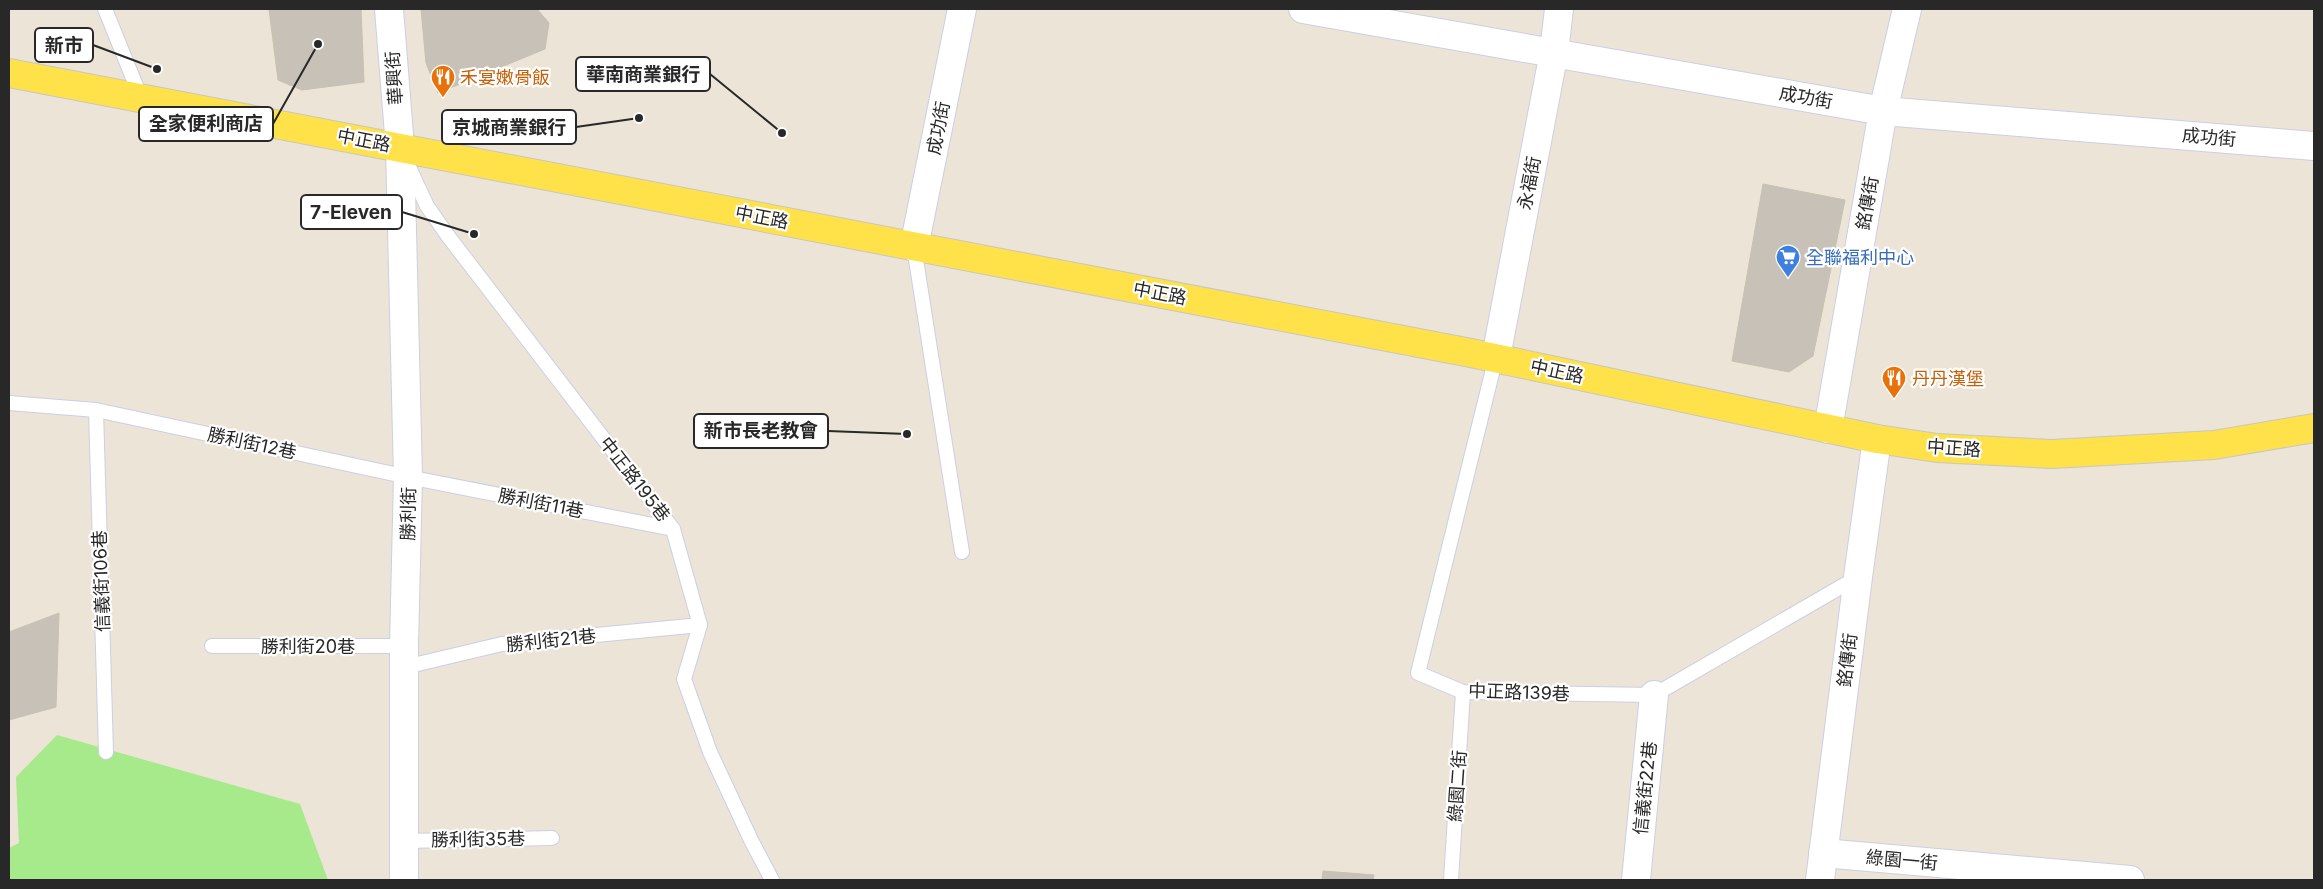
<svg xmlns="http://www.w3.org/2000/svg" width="2323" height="889" font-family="Inter,'Noto Sans TC',sans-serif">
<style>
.green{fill:#a6ea8c}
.building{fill:#c7c1b7;stroke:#c7c1b1}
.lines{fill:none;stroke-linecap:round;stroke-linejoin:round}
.service-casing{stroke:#cccfe3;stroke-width:16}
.minor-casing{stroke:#cccfe3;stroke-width:30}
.primary-casing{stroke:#c7c7c7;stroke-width:30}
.service{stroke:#fff;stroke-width:14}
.minor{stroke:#fff;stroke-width:28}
.primary{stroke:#ffe149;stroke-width:28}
.labels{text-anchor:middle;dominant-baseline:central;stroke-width:4.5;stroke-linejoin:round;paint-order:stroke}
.food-label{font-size:18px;fill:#c56008;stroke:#fff;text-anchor:start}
.street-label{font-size:18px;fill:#282828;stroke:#fff}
.shop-label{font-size:18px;fill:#366cbe;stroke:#fff;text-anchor:start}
.leader{fill:none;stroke:#282828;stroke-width:2}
.callout-dot{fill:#282828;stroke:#fff;stroke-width:2}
.callout{fill:#fff;stroke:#282828;stroke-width:2}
.callout-label{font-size:19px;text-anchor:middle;font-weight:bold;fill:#282828}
</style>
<rect width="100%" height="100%" fill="#ece4d7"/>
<path class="green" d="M 57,735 L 300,804 L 328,880 L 9,880 L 9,848 L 19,843 L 16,777 Z"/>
<g class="building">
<path d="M 269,9 L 361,9 L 364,82 L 302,90 L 278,80 Z"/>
<path d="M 421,9 L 537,9 L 549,23 L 545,49 L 438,93 L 426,63 Z"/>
<path d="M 1763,184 L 1845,200 L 1813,356 L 1789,372 L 1732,361 Z"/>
<path d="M 59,613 L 56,707 L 9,720 L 9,632 Z"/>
<path d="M 1323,871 L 1374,875 L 1373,880 L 1322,880 Z"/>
</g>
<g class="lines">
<defs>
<g id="service">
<path d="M 105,9 L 141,98"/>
<path d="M 407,163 L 427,206 L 448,236 L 673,529 L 700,625 L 684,679 L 710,752 L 751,840 L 772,880"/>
<path d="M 914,247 L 962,552"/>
<path d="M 1496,357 L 1418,673 L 1463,692 L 1654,695 L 1858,577"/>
<path d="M 9,403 L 96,410 L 408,477 L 673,529"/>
<path d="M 96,410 L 106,752"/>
<path d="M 212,646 L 404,646"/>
<path d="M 405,667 L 502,644 L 700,625"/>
<path d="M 405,841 L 552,838"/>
<path d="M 1451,880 L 1463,692"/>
</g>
<g id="minor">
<path d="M 389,9 L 400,147 L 408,477 L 404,646 L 404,880"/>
<path d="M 1303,9 L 1883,111 L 2314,146"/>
<path d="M 914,247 L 962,9"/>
<path d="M 1496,357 L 1554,52 L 1559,9"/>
<path d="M 1828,429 L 1883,111 L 1907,9"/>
<path d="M 1823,853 L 2130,880"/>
<path d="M 1636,880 L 1654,695"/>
<path d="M 1820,880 L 1858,577 L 1877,439"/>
</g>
<path id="primary" d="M 9,73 L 1471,353 L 1877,439 L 1937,448 L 2052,454 L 2214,445 L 2314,428"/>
</defs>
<use href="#service" class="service-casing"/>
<use href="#minor" class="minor-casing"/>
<use href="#primary" class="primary-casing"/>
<use href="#service" class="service"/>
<use href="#minor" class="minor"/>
<use href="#primary" class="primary"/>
</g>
<defs>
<symbol id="restaurant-pin" viewBox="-11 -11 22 30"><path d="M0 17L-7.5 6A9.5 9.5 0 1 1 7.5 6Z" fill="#e8710a" stroke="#fff"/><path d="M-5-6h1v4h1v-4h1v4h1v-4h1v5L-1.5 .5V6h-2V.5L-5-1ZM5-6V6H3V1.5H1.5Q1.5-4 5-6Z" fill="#fff"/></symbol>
<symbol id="supermarket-pin" viewBox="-11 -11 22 30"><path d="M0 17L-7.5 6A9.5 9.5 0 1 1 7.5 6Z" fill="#3f7fe0" stroke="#fff"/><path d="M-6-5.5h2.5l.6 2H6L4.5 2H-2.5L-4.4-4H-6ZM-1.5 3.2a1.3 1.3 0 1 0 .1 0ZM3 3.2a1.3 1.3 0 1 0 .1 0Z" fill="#fff"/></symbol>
</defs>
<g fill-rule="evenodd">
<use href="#restaurant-pin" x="429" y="63" width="28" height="38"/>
<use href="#supermarket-pin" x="1774" y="243" width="28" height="38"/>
<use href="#restaurant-pin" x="1880" y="364" width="28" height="38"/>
</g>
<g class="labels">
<g class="food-label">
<text x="460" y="77">禾宴嫩骨飯</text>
<text x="1912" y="378">丹丹漢堡</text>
</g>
<g class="street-label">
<text transform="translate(394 78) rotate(-94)">華興街</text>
<text transform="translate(1806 97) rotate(10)">成功街</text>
<text transform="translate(938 128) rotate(-79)">成功街</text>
<text transform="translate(2209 137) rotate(5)">成功街</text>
<text transform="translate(364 140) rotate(11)">中正路</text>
<text transform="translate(1529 183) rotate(-79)">永福街</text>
<text transform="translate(1867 203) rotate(-80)">銘傳街</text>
<text transform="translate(762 217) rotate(11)">中正路</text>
<text transform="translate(1160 293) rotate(11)">中正路</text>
<text transform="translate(1557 371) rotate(12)">中正路</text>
<text transform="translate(252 443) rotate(12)">勝利街12巷</text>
<text transform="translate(1954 448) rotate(4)">中正路</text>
<text transform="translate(635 479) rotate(52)">中正路195巷</text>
<text transform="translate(541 503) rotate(11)">勝利街11巷</text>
<text transform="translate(408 514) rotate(-89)">勝利街</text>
<text transform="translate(101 581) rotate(-92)">信義街106巷</text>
<text transform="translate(551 640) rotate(-6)">勝利街21巷</text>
<text x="308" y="646">勝利街20巷</text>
<text transform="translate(1847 660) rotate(-83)">銘傳街</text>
<text transform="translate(1519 692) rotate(2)">中正路139巷</text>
<text transform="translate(1457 786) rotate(-86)">綠園二街</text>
<text transform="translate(1645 788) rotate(-84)">信義街22巷</text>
<text transform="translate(478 839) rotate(-1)">勝利街35巷</text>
<text transform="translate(1902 860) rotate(5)">綠園一街</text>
</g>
<g class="shop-label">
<text x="1806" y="257">全聯福利中心</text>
</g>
</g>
<path class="leader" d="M157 69L93 45M782 133L710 74M318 44L273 124M639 118L576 127M474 234L402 212M907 434L828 431"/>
<g class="callout-dot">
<circle cx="157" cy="69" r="5"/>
<circle cx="782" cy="133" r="5"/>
<circle cx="318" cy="44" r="5"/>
<circle cx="639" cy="118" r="5"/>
<circle cx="474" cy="234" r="5"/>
<circle cx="907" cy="434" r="5"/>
</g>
<g class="callout">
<rect x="35" y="28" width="58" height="34" rx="5"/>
<rect x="576" y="57" width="134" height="34" rx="5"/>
<rect x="139" y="107" width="134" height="34" rx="5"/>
<rect x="442" y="110" width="134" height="34" rx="5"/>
<rect x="301" y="195" width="101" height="34" rx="5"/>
<rect x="694" y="414" width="134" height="34" rx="5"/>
</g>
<g class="callout-label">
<text x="64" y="52">新市</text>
<text x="643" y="81">華南商業銀行</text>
<text x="206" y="130">全家便利商店</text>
<text x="509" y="134">京城商業銀行</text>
<text x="351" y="219">7-Eleven</text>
<text x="761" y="437">新市長老教會</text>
</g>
<rect width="2323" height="889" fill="none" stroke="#282828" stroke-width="20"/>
</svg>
